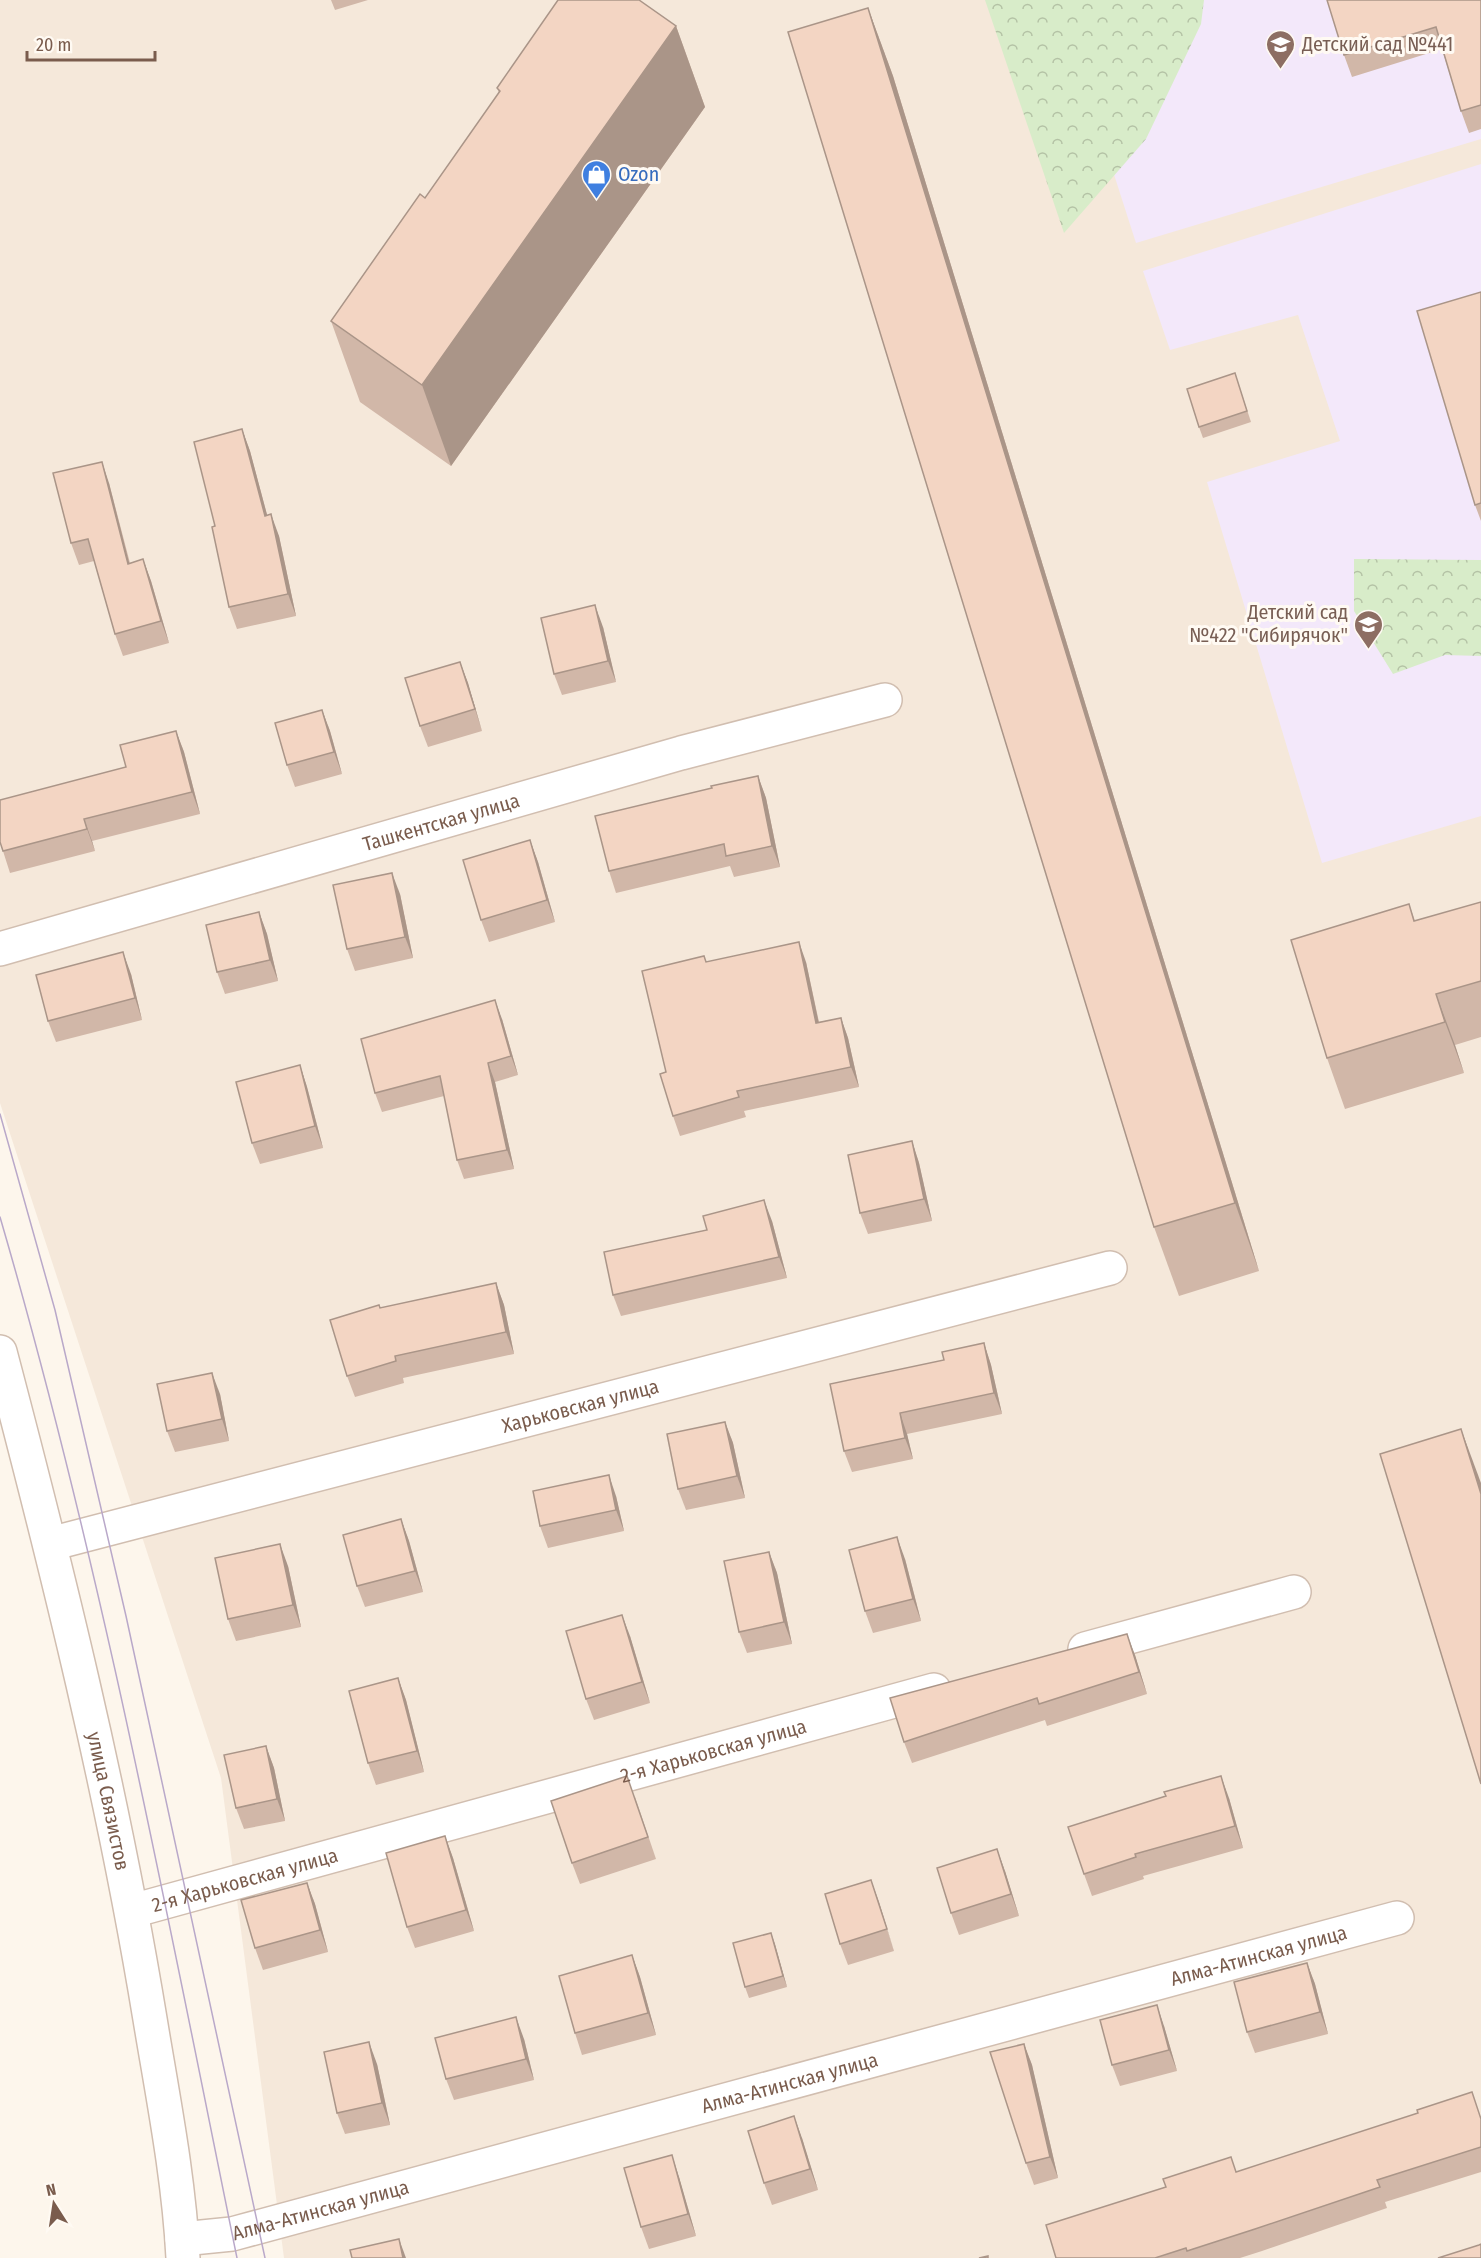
<svg xmlns="http://www.w3.org/2000/svg" width="1481" height="2258" font-family="'Fira Sans Condensed',sans-serif">
<style>
.residential{fill:#f5e8da}
.education{fill:#f3e8fa}
.forest{fill:url(#forest-crowns)}
.lines{fill:none;stroke-linecap:round;stroke-linejoin:round}
.minor-casing{stroke:#d1beb0;stroke-width:36}
.minor{stroke:#fff;stroke-width:33}
.tram{stroke:#b9a8c9;stroke-width:1.5}
.wall{fill:#d1b7a8}
.shaded-wall{fill:#aa9588}
.building{fill:#f3d5c3;stroke:#aa9588;stroke-width:1.5}
.labels{text-anchor:middle;dominant-baseline:central;stroke-width:6;stroke-linejoin:round;paint-order:stroke}
.education-label{font-size:20px;fill:#785e54;stroke:#fffaf3;text-anchor:start}
.shop-label{font-size:20px;fill:#366cbe;stroke:#fffaf3;text-anchor:start}
.street-label{font-size:20px;fill:#7a5c4d;stroke:#fffaf3}
</style>
<defs>
<pattern id="forest-crowns" width="20" height="18" patternUnits="userSpaceOnUse" patternTransform="scale(1.5)"><rect width="20" height="18" fill="#d8ecc9"/><path d="M2 6a3 3 0 1 1 6 0M12 15a3 3 0 1 1 6 0" fill="none" stroke="#b4c2a5"/></pattern>
</defs>
<rect width="100%" height="100%" fill="#fdf6ec"/>
<path class="residential" d="M 0,0 L 1481,0 L 1481,2258 L 284,2258 L 221,1778 L 0,1103 Z"/>
<g class="education">
<path d="M 1058,0 L 1481,0 L 1481,139 L 1136,243 Z"/>
<path d="M 1481,164 L 1481,816 L 1322,863 L 1207,482 L 1340,441 L 1298,315 L 1170,350 L 1143,271 Z"/>
</g>
<g class="forest">
<path d="M 985,0 L 1204,0 L 1201,24 L 1146,139 L 1064,233 Z"/>
<path d="M 1354,559 L 1481,560 L 1481,656 L 1445,655 L 1393,674 L 1354,611 Z"/>
</g>
<g class="lines">
<defs>
<g id="minor">
<path id="s1" d="M 0,949 L 681,753 L 885,700"/>
<path id="s2" d="M 0,1352 C 58,1572 113,1794 150,2019 C 163,2098 179,2178 183,2258"/>
<path id="s3" d="M 50,1544 L 1110,1268"/>
<path d="M 1085,1649 L 1294,1592"/>
<path id="s4" d="M 132,1911 L 934,1690"/>
<path id="s5" d="M 182,2239 L 232,2234 L 1397,1918"/>
</g>
</defs>
<use href="#minor" class="minor-casing"/>
<use href="#minor" class="minor"/>
<g class="tram">
<path d="M 0,1114 L 55,1310 L 126,1616 L 265,2258"/>
<path d="M 0,1217 C 100,1559 166,1909 237,2258"/>
</g>
</g>
<g class="wall">
<path d="M 331,0 L 368,0 L 335,10 Z"/>
<path d="M 1481,0 L 1481,129 L 1469,133 L 1461,111 L 1442,49 L 1352,77 L 1344,55 Z"/>
<path d="M 868,8 L 893,76 L 1259,1271 L 1179,1296 L 1154,1227 Z"/>
<path d="M 676,26 L 705,107 L 451,466 L 360,402 L 331,321 L 425,198 L 499,93 L 497,88 Z"/>
<path d="M 1481,292 L 1481,521 L 1475,505 Z"/>
<path d="M 1235,373 L 1251,422 L 1203,438 L 1199,427 Z"/>
<path d="M 242,429 L 250,451 L 267,515 L 279,536 L 296,616 L 237,629 L 229,607 L 215,526 Z"/>
<path d="M 109,483 L 130,563 L 143,559 L 151,581 L 169,643 L 123,656 L 115,634 L 94,561 L 79,565 L 71,543 Z"/>
<path d="M 603,627 L 616,682 L 562,695 L 554,674 Z"/>
<path d="M 460,662 L 468,683 L 482,731 L 428,747 L 420,726 Z"/>
<path d="M 322,710 L 330,731 L 342,774 L 295,787 L 287,765 Z"/>
<path d="M 176,731 L 184,752 L 200,814 L 92,841 L 95,851 L 10,873 L 3,851 L 126,767 Z"/>
<path d="M 758,776 L 766,798 L 780,867 L 734,877 L 730,866 L 616,893 L 609,871 L 712,788 Z"/>
<path d="M 530,840 L 538,862 L 555,922 L 489,942 L 481,920 Z"/>
<path d="M 400,894 L 413,958 L 355,971 L 347,949 Z"/>
<path d="M 1481,902 L 1481,1037 L 1455,1045 L 1464,1073 L 1345,1109 L 1327,1058 L 1409,904 L 1415,921 Z"/>
<path d="M 259,912 L 267,934 L 278,981 L 225,994 L 217,972 Z"/>
<path d="M 707,962 L 806,962 L 819,1022 L 841,1018 L 848,1038 L 859,1087 L 744,1111 L 746,1117 L 680,1136 L 673,1116 L 666,1072 Z"/>
<path d="M 131,974 L 142,1020 L 56,1042 L 48,1021 Z"/>
<path d="M 502,1019 L 518,1075 L 495,1082 L 514,1169 L 464,1179 L 457,1160 L 444,1096 L 382,1112 L 375,1093 Z"/>
<path d="M 300,1065 L 307,1087 L 323,1148 L 260,1164 L 252,1143 Z"/>
<path d="M 912,1141 L 919,1163 L 932,1221 L 868,1234 L 860,1213 Z"/>
<path d="M 772,1221 L 787,1278 L 621,1316 L 613,1295 Z"/>
<path d="M 496,1283 L 504,1305 L 514,1354 L 403,1378 L 404,1383 L 355,1397 L 347,1376 L 380,1308 Z"/>
<path d="M 984,1343 L 991,1365 L 1002,1414 L 907,1434 L 913,1459 L 852,1472 L 844,1451 L 944,1360 Z"/>
<path d="M 220,1394 L 229,1441 L 175,1452 L 167,1431 Z"/>
<path d="M 725,1422 L 733,1443 L 745,1498 L 686,1510 L 678,1489 Z"/>
<path d="M 616,1496 L 624,1531 L 548,1548 L 540,1526 Z"/>
<path d="M 401,1519 L 409,1541 L 423,1592 L 365,1607 L 357,1586 Z"/>
<path d="M 769,1552 L 777,1573 L 792,1644 L 747,1653 L 739,1632 Z"/>
<path d="M 905,1559 L 921,1621 L 873,1633 L 865,1611 Z"/>
<path d="M 288,1566 L 301,1627 L 236,1641 L 228,1619 Z"/>
<path d="M 630,1636 L 650,1703 L 594,1720 L 586,1699 Z"/>
<path d="M 1135,1655 L 1147,1694 L 1047,1726 L 1045,1720 L 912,1763 L 904,1742 Z"/>
<path d="M 398,1678 L 406,1700 L 424,1772 L 376,1785 L 368,1763 Z"/>
<path d="M 266,1746 L 274,1768 L 285,1821 L 244,1829 L 236,1808 Z"/>
<path d="M 635,1797 L 656,1859 L 580,1884 L 572,1863 Z"/>
<path d="M 1229,1798 L 1243,1848 L 1143,1876 L 1144,1879 L 1092,1896 L 1084,1874 Z"/>
<path d="M 445,1836 L 453,1858 L 474,1931 L 415,1948 L 407,1927 Z"/>
<path d="M 1005,1871 L 1019,1916 L 959,1935 L 951,1913 Z"/>
<path d="M 871,1880 L 894,1951 L 848,1965 L 840,1944 Z"/>
<path d="M 307,1883 L 315,1904 L 328,1952 L 263,1970 L 255,1948 Z"/>
<path d="M 771,1933 L 787,1987 L 749,1998 L 745,1987 Z"/>
<path d="M 632,1955 L 640,1977 L 656,2035 L 582,2055 L 575,2033 Z"/>
<path d="M 1307,1963 L 1315,1984 L 1328,2034 L 1255,2053 L 1247,2032 Z"/>
<path d="M 1164,2026 L 1177,2071 L 1120,2086 L 1112,2065 Z"/>
<path d="M 524,2039 L 534,2080 L 454,2100 L 446,2079 Z"/>
<path d="M 1024,2044 L 1032,2065 L 1058,2178 L 1034,2185 L 1026,2163 Z"/>
<path d="M 377,2064 L 390,2125 L 345,2134 L 337,2113 Z"/>
<path d="M 1481,2116 L 1481,2172 L 1385,2202 L 1387,2208 L 1262,2251 L 1240,2258 L 1056,2258 Z"/>
<path d="M 802,2138 L 818,2190 L 772,2205 L 764,2183 Z"/>
<path d="M 679,2177 L 696,2236 L 649,2249 L 641,2227 Z"/>
</g>
<g class="shaded-wall">
<path d="M 868,8 L 893,76 L 1259,1271 L 1235,1203 Z"/>
<path d="M 676,26 L 705,107 L 451,466 L 422,385 Z"/>
<path d="M 242,429 L 250,451 L 273,537 L 265,516 Z"/>
<path d="M 102,462 L 109,483 L 135,586 L 128,564 Z"/>
<path d="M 271,514 L 279,536 L 296,616 L 288,594 Z"/>
<path d="M 143,559 L 151,581 L 169,643 L 161,621 Z"/>
<path d="M 595,605 L 603,627 L 616,682 L 608,661 Z"/>
<path d="M 460,662 L 468,683 L 482,731 L 475,709 Z"/>
<path d="M 322,710 L 330,731 L 342,774 L 334,752 Z"/>
<path d="M 176,731 L 184,752 L 200,814 L 192,792 Z"/>
<path d="M 758,776 L 766,798 L 780,867 L 772,846 Z"/>
<path d="M 84,819 L 92,841 L 95,851 L 87,829 Z"/>
<path d="M 530,840 L 538,862 L 555,922 L 547,900 Z"/>
<path d="M 392,873 L 400,894 L 413,958 L 405,937 Z"/>
<path d="M 259,912 L 267,934 L 278,981 L 270,960 Z"/>
<path d="M 799,942 L 806,962 L 823,1043 L 816,1023 Z"/>
<path d="M 123,952 L 131,974 L 142,1020 L 135,998 Z"/>
<path d="M 1436,994 L 1455,1045 L 1464,1073 L 1445,1022 Z"/>
<path d="M 495,1000 L 502,1019 L 518,1075 L 511,1056 Z"/>
<path d="M 841,1018 L 848,1038 L 859,1087 L 851,1067 Z"/>
<path d="M 488,1063 L 495,1082 L 514,1169 L 507,1150 Z"/>
<path d="M 300,1065 L 307,1087 L 323,1148 L 315,1126 Z"/>
<path d="M 912,1141 L 919,1163 L 932,1221 L 924,1199 Z"/>
<path d="M 764,1200 L 772,1221 L 787,1278 L 779,1257 Z"/>
<path d="M 496,1283 L 504,1305 L 514,1354 L 506,1332 Z"/>
<path d="M 984,1343 L 991,1365 L 1002,1414 L 994,1393 Z"/>
<path d="M 212,1373 L 220,1394 L 229,1441 L 222,1419 Z"/>
<path d="M 900,1413 L 907,1434 L 913,1459 L 905,1438 Z"/>
<path d="M 725,1422 L 733,1443 L 745,1498 L 737,1476 Z"/>
<path d="M 1461,1429 L 1481,1483 L 1481,1494 Z"/>
<path d="M 609,1475 L 616,1496 L 624,1531 L 616,1510 Z"/>
<path d="M 401,1519 L 409,1541 L 423,1592 L 415,1571 Z"/>
<path d="M 897,1537 L 905,1559 L 921,1621 L 913,1599 Z"/>
<path d="M 280,1544 L 288,1566 L 301,1627 L 293,1605 Z"/>
<path d="M 769,1552 L 777,1573 L 792,1644 L 784,1622 Z"/>
<path d="M 622,1615 L 630,1636 L 650,1703 L 642,1682 Z"/>
<path d="M 1127,1634 L 1135,1655 L 1147,1694 L 1139,1672 Z"/>
<path d="M 398,1678 L 406,1700 L 424,1772 L 417,1751 Z"/>
<path d="M 266,1746 L 274,1768 L 285,1821 L 277,1799 Z"/>
<path d="M 1221,1776 L 1229,1798 L 1243,1848 L 1235,1826 Z"/>
<path d="M 445,1836 L 453,1858 L 474,1931 L 466,1910 Z"/>
<path d="M 997,1849 L 1005,1871 L 1019,1916 L 1011,1894 Z"/>
<path d="M 871,1880 L 879,1902 L 894,1951 L 887,1929 Z"/>
<path d="M 307,1883 L 315,1904 L 328,1952 L 320,1930 Z"/>
<path d="M 771,1933 L 775,1944 L 787,1987 L 783,1976 Z"/>
<path d="M 632,1955 L 640,1977 L 656,2035 L 648,2013 Z"/>
<path d="M 1307,1963 L 1315,1984 L 1328,2034 L 1320,2012 Z"/>
<path d="M 1157,2005 L 1164,2026 L 1177,2071 L 1169,2050 Z"/>
<path d="M 516,2017 L 524,2039 L 534,2080 L 526,2059 Z"/>
<path d="M 369,2042 L 377,2064 L 390,2125 L 382,2103 Z"/>
<path d="M 1024,2044 L 1032,2065 L 1058,2178 L 1050,2157 Z"/>
<path d="M 794,2116 L 802,2138 L 818,2190 L 810,2169 Z"/>
<path d="M 672,2155 L 679,2177 L 696,2236 L 688,2214 Z"/>
<path d="M 399,2239 L 406,2258 L 403,2258 Z"/>
</g>
<g class="building">
<path d="M 558,0 L 639,0 L 676,26 L 422,385 L 331,321 L 420,194 L 425,198 L 500,91 L 497,88 Z"/>
<path d="M 1327,0 L 1481,0 L 1481,105 L 1461,111 L 1436,27 L 1344,55 Z"/>
<path d="M 868,8 L 1235,1203 L 1154,1227 L 788,32 Z"/>
<path d="M 1481,292 L 1481,503 L 1475,505 L 1417,311 Z"/>
<path d="M 1235,373 L 1247,411 L 1199,427 L 1187,389 Z"/>
<path d="M 242,429 L 265,516 L 271,514 L 288,594 L 229,607 L 212,527 L 215,526 L 194,442 Z"/>
<path d="M 102,462 L 128,564 L 143,559 L 161,621 L 115,634 L 88,539 L 71,543 L 53,473 Z"/>
<path d="M 595,605 L 608,661 L 554,674 L 541,618 Z"/>
<path d="M 460,662 L 475,709 L 420,726 L 405,678 Z"/>
<path d="M 322,710 L 334,752 L 287,765 L 275,723 Z"/>
<path d="M 176,731 L 192,792 L 84,819 L 87,829 L 3,851 L 0,842 L 0,800 L 126,767 L 120,745 Z"/>
<path d="M 758,776 L 772,846 L 726,856 L 724,844 L 609,871 L 595,816 L 712,788 L 711,786 Z"/>
<path d="M 530,840 L 547,900 L 481,920 L 463,860 Z"/>
<path d="M 392,873 L 405,937 L 347,949 L 333,885 Z"/>
<path d="M 1481,902 L 1481,981 L 1436,994 L 1445,1022 L 1327,1058 L 1291,940 L 1409,904 L 1414,921 Z"/>
<path d="M 259,912 L 270,960 L 217,972 L 206,925 Z"/>
<path d="M 799,942 L 816,1023 L 841,1018 L 851,1067 L 737,1091 L 739,1097 L 673,1116 L 660,1074 L 666,1072 L 642,971 L 704,956 L 706,962 Z"/>
<path d="M 123,952 L 135,998 L 48,1021 L 36,975 Z"/>
<path d="M 495,1000 L 511,1056 L 488,1063 L 507,1150 L 457,1160 L 440,1076 L 375,1093 L 361,1039 Z"/>
<path d="M 300,1065 L 315,1126 L 252,1143 L 236,1082 Z"/>
<path d="M 912,1141 L 924,1199 L 860,1213 L 848,1155 Z"/>
<path d="M 764,1200 L 779,1257 L 613,1295 L 604,1252 L 707,1230 L 703,1216 Z"/>
<path d="M 496,1283 L 506,1332 L 395,1356 L 396,1361 L 347,1376 L 330,1320 L 379,1305 L 380,1308 Z"/>
<path d="M 984,1343 L 994,1393 L 900,1413 L 905,1438 L 844,1451 L 830,1384 L 944,1360 L 942,1352 Z"/>
<path d="M 212,1373 L 222,1419 L 167,1431 L 157,1384 Z"/>
<path d="M 725,1422 L 737,1476 L 678,1489 L 667,1434 Z"/>
<path d="M 1461,1429 L 1481,1494 L 1481,1784 L 1380,1454 Z"/>
<path d="M 609,1475 L 616,1510 L 540,1526 L 533,1491 Z"/>
<path d="M 401,1519 L 415,1571 L 357,1586 L 343,1535 Z"/>
<path d="M 897,1537 L 913,1599 L 865,1611 L 849,1550 Z"/>
<path d="M 280,1544 L 293,1605 L 228,1619 L 215,1558 Z"/>
<path d="M 769,1552 L 784,1622 L 739,1632 L 724,1561 Z"/>
<path d="M 622,1615 L 642,1682 L 586,1699 L 566,1631 Z"/>
<path d="M 1127,1634 L 1139,1672 L 1039,1704 L 1037,1698 L 904,1742 L 890,1698 Z"/>
<path d="M 398,1678 L 417,1751 L 368,1763 L 349,1691 Z"/>
<path d="M 266,1746 L 277,1799 L 236,1808 L 224,1755 Z"/>
<path d="M 627,1776 L 648,1837 L 572,1863 L 551,1801 Z"/>
<path d="M 1221,1776 L 1235,1826 L 1135,1854 L 1136,1857 L 1084,1874 L 1068,1827 L 1166,1796 L 1164,1792 Z"/>
<path d="M 445,1836 L 466,1910 L 407,1927 L 386,1853 Z"/>
<path d="M 997,1849 L 1011,1894 L 951,1913 L 937,1868 Z"/>
<path d="M 871,1880 L 887,1929 L 840,1944 L 825,1894 Z"/>
<path d="M 307,1883 L 320,1930 L 255,1948 L 241,1900 Z"/>
<path d="M 771,1933 L 783,1976 L 745,1987 L 733,1943 Z"/>
<path d="M 632,1955 L 648,2013 L 575,2033 L 559,1976 Z"/>
<path d="M 1307,1963 L 1320,2012 L 1247,2032 L 1234,1982 Z"/>
<path d="M 1157,2005 L 1169,2050 L 1112,2065 L 1100,2020 Z"/>
<path d="M 516,2017 L 526,2059 L 446,2079 L 435,2038 Z"/>
<path d="M 369,2042 L 382,2103 L 337,2113 L 324,2052 Z"/>
<path d="M 1024,2044 L 1050,2157 L 1026,2163 L 990,2052 Z"/>
<path d="M 1472,2092 L 1481,2119 L 1481,2147 L 1377,2180 L 1380,2187 L 1255,2229 L 1187,2251 L 1186,2248 L 1155,2258 L 1056,2258 L 1046,2225 L 1166,2187 L 1163,2179 L 1231,2157 L 1236,2172 L 1418,2113 L 1417,2110 Z"/>
<path d="M 794,2116 L 810,2169 L 764,2183 L 748,2131 Z"/>
<path d="M 672,2155 L 688,2214 L 641,2227 L 624,2168 Z"/>
<path d="M 399,2239 L 403,2258 L 352,2258 L 350,2250 Z"/>
<path d="M 1481,2244 L 1481,2258 L 1438,2258 L 1479,2245 Z"/>
<path d="M 988,2256 L 988,2258 L 979,2258 Z"/>
</g>
<defs>
<symbol id="school-pin" viewBox="-11 -11 22 30"><path d="M0 17L-7.5 6A9.5 9.5 0 1 1 7.5 6Z" fill="#8d6e63" stroke="#fffaf3"/><path d="M0-5L7-2L0 1L-7-2ZM-4 1L0 2.5L4 1V4Q0 6-4 4Z" fill="#fff"/></symbol>
<symbol id="shop-pin" viewBox="-11 -11 22 30"><path d="M0 17L-7.5 6A9.5 9.5 0 1 1 7.5 6Z" fill="#3f7fe0" stroke="#fffaf3"/><path d="M-5-2.5h2.3a2.7 3.5 0 0 1 5.4 0H5L5.5 6h-11ZM-1.5-2.5h3a1.5 2.3 0 0 0-3 0Z" fill="#fff"/></symbol>
</defs>
<g fill-rule="evenodd">
<use href="#school-pin" x="1264" y="28" width="33" height="45"/>
<use href="#shop-pin" x="580" y="158" width="33" height="45"/>
<use href="#school-pin" x="1352" y="608" width="33" height="45"/>
</g>
<g class="labels">
<g class="education-label">
<text x="1302" y="44">Детский сад №441</text>
<text x="1348" y="612" text-anchor="end">Детский сад<tspan x="1348" dy="23">№422 "Сибирячок"</tspan></text>
</g>
<g class="shop-label">
<text x="618" y="174">Ozon</text>
</g>
<g class="street-label">
<text stroke="none"><textPath href="#s1" startOffset="459">Ташкентская улица</textPath></text>
<text stroke="none"><textPath href="#s3" startOffset="548">Харьковская улица</textPath></text>
<text stroke="none"><textPath href="#s4" startOffset="603">2-я Харьковская улица</textPath></text>
<text stroke="none"><textPath href="#s2" startOffset="462">улица Связистов</textPath></text>
<text stroke="none"><textPath href="#s4" startOffset="117">2-я Харьковская улица</textPath></text>
<text stroke="none"><textPath href="#s5" startOffset="1114">Алма-Атинская улица</textPath></text>
<text stroke="none"><textPath href="#s5" startOffset="628">Алма-Атинская улица</textPath></text>
<text stroke="none"><textPath href="#s5" startOffset="142">Алма-Атинская улица</textPath></text>
</g>
</g>
<g transform="translate(54 2204) rotate(348)" stroke="#fffaf3" stroke-width="4.5" paint-order="stroke">
<path d="M0-4.5L10 22L0 15L-10 22Z" fill="#7a5c4d"/>
<text y="-9" font-size="16" font-weight="bold" text-anchor="middle" fill="#7a5c4d">N</text>
</g>
<path d="M27 51v9h128v-9" fill="none" stroke="#7a5c4d" stroke-width="3"/>
<text x="36" y="51" font-size="18" fill="#7a5c4d" stroke="#fffaf3" stroke-width="4.5" paint-order="stroke">20 m</text>
</svg>
